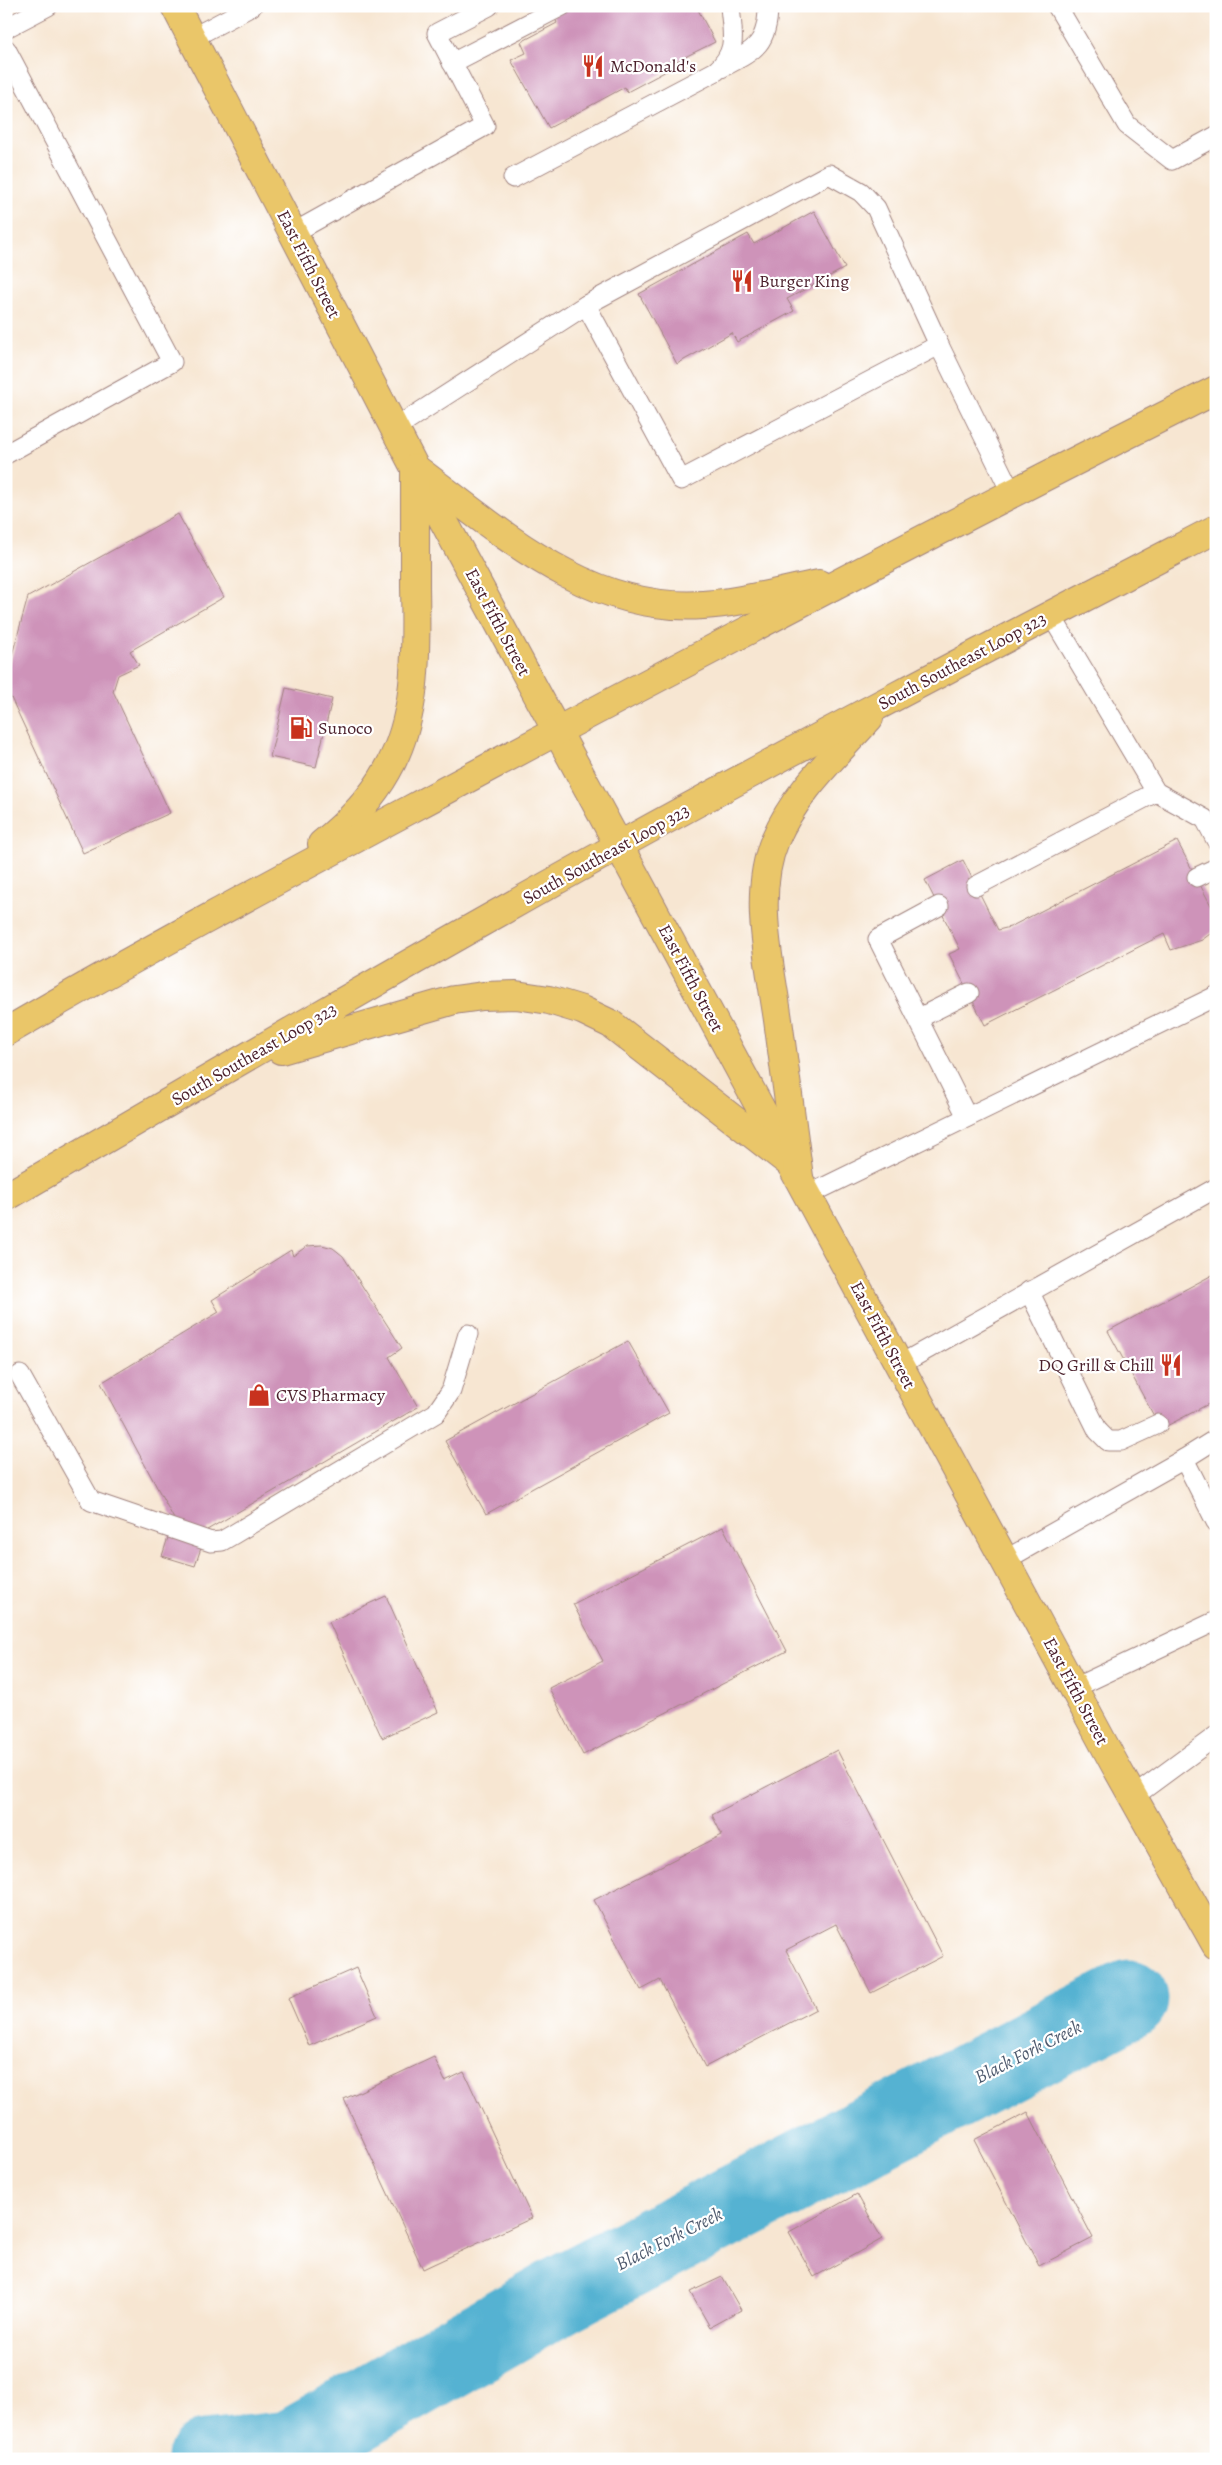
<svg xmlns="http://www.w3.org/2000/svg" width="1222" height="2465" font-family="Alegreya,serif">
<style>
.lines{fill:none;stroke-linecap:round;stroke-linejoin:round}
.river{stroke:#54b2d2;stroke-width:79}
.building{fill:#ce93b9}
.lane-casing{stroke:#a0827e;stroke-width:21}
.primary-casing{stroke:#a0827e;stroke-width:30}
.highway-casing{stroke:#a0827e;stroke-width:30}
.lane{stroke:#fff;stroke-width:19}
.primary{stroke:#eac669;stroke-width:28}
.highway{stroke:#eac669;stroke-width:28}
.labels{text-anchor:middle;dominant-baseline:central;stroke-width:4.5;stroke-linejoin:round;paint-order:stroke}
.poi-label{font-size:18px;fill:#4a1f2b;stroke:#fff;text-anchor:start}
.street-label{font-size:18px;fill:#4a1f2b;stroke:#fff}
.water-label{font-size:19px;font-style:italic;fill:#4e5a6e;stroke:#fff}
</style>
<rect width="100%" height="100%" fill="#fff"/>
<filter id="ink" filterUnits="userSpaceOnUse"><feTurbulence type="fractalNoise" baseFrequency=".02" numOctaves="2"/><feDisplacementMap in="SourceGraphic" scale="10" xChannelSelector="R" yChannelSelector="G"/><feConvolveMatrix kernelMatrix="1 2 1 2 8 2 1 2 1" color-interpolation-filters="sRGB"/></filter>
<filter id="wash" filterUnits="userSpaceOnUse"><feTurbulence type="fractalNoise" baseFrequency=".0096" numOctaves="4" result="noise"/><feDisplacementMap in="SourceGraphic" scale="20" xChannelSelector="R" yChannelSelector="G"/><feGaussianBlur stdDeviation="1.12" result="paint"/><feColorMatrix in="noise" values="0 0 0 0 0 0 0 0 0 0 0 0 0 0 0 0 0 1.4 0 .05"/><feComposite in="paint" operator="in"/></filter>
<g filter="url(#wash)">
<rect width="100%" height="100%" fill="#f7e6d2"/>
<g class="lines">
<path class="river" d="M 206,2459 L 290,2450 L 560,2295 L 1129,1999"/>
</g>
<g id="blocks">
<g class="building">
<path d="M 570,6 L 598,6 L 599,8 L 602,6 L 696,6 L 715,42 L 671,64 L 672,68 L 627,92 L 625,87 L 549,128 L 511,60 L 526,53 L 521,42 L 557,23 L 553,14 Z"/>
<path d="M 814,211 L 845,268 L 787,299 L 794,311 L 737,342 L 732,333 L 677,364 L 639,294 L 748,234 L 754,244 Z"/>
<path d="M 178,514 L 224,597 L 130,651 L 139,665 L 118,675 L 113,691 L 170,813 L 83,853 L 6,687 L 6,677 L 28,597 Z"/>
<path d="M 286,688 L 332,699 L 316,767 L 270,757 Z"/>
<path d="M 1177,841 L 1216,915 L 1214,931 L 1202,940 L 1171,950 L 1164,934 L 985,1025 L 949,954 L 960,949 L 925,880 L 963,860 L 998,930 L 1010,927 Z"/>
<path d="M 322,1245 L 333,1248 L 343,1256 L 402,1348 L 389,1357 L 418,1407 L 207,1530 L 195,1566 L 162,1556 L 174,1519 L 101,1383 L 219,1312 L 212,1300 L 291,1250 L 293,1256 L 307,1246 Z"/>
<path d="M 1216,1273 L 1216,1400 L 1161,1429 L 1108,1331 Z"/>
<path d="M 628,1341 L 669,1413 L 486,1514 L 445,1441 Z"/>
<path d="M 723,1527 L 787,1651 L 583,1755 L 549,1688 L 603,1661 L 573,1604 Z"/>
<path d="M 386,1596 L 438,1712 L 382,1738 L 329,1622 Z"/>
<path d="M 837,1750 L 943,1956 L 871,1993 L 836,1924 L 786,1950 L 816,2009 L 705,2067 L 660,1980 L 641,1990 L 594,1900 L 722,1835 L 712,1815 Z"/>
<path d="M 356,1968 L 377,2016 L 309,2046 L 288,1998 Z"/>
<path d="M 434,2057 L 445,2081 L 464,2072 L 532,2218 L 423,2269 L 344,2099 Z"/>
<path d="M 1028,2112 L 1093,2238 L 1039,2266 L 974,2140 Z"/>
<path d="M 857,2194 L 882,2239 L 814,2277 L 789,2232 Z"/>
<path d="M 722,2277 L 741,2310 L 710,2327 L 690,2292 Z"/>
</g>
</g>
</g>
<g filter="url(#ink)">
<use href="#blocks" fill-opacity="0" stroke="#a0827e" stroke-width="1"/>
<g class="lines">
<defs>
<g id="lane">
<path d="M 1057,6 L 1127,125 L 1172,160 L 1216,136"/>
<path d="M 6,28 L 48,6"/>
<path d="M 192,38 L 252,6"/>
<path d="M 6,49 L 172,362 L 6,454"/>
<path d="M 452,63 L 562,6"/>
<path d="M 721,68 C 753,51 768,46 768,6"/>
<path d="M 513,178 L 716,71 C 739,51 732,33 730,6"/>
<path d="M 293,233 L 485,126 L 437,33 L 489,6"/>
<path d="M 586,305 L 829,174 L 861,192 L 876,208 L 939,345"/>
<path d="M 395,428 L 586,305 L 681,480 L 939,345 L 1011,492"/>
<path d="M 1051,615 L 1156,792 L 1205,819 L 1216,840"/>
<path d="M 1197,877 L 1216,868"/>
<path d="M 976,886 L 1156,792"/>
<path d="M 939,906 L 878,939 L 967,1117"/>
<path d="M 919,1018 L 969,993"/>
<path d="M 808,1195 L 1216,996"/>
<path d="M 1029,1291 L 1098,1431 L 1108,1441 L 1121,1441 L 1158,1424"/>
<path d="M 899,1365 L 1216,1188"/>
<path d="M 20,1375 L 91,1501 L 211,1542 L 222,1541 L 234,1534 L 436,1413 L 451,1391 L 468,1334"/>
<path d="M 1184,1459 L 1216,1439"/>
<path d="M 1005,1560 L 1184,1459 L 1216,1522"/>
<path d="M 1074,1688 L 1216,1621"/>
<path d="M 1133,1797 L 1216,1736"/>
</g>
<path id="primary" d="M 175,6 L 415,468 L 1114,1763 L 1216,1945"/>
<g id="highway">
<path d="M 415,468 C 501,532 588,613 703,605 C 739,603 782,591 819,584"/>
<path d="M 322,844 C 348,823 371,800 387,771 C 419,716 416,647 415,586 C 415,546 415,507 415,468"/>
<path d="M 6,1032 C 167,938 331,852 495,764 C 734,637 974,511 1216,390"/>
<path d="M 281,1050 L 454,1000 L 483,996 L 516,995 L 549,1000 L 582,1010 L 611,1024 L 791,1164"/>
<path d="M 799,1177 C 792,1125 785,1072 778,1020 C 770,963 752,895 775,840 C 795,792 836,755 869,718"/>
<path d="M 6,1197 C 210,1078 414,959 620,845 C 817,736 1016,633 1216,529"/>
</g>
</defs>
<use href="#lane" class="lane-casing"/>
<use href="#primary" class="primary-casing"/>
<use href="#highway" class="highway-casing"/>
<use href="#lane" class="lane"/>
<use href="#primary" class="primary"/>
<use href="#highway" class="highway"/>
</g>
</g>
<defs>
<symbol id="restaurant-bare" viewBox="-9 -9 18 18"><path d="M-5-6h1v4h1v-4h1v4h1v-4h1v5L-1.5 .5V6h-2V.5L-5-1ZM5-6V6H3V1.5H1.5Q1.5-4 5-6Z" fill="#c8321e" stroke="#fff" stroke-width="2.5" paint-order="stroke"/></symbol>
<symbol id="fuel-bare" viewBox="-9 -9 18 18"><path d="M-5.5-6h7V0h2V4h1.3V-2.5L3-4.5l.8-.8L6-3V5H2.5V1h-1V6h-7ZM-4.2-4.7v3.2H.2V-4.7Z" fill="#c8321e" stroke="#fff" stroke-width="2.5" paint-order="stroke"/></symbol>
<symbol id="shop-bare" viewBox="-9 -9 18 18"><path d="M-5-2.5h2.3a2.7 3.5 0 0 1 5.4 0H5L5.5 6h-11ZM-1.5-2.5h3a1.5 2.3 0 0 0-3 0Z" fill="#c8321e" stroke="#fff" stroke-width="2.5" paint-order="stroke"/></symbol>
</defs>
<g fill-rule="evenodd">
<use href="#restaurant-bare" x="577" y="50" width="32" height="32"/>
<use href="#restaurant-bare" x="726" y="265" width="32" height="32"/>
<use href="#fuel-bare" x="285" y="712" width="32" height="32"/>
<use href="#restaurant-bare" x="1155" y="1349" width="32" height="32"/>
<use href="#shop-bare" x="243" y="1379" width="32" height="32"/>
</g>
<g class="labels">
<g class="poi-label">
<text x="610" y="66">McDonald's</text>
<text x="759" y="281">Burger King</text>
<text x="318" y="728">Sunoco</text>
<text x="1154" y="1365" text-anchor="end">DQ Grill &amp; Chill</text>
<text x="276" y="1395">CVS Pharmacy</text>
</g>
<g class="street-label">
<text transform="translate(309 264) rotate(63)">East Fifth Street</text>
<text transform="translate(498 622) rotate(62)">East Fifth Street</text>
<text transform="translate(962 661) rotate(-28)">South Southeast Loop 323</text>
<text transform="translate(606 854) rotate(-29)">South Southeast Loop 323</text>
<text transform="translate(691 978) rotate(62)">East Fifth Street</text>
<text transform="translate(254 1054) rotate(-30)">South Southeast Loop 323</text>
<text transform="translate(883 1335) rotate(62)">East Fifth Street</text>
<text transform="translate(1076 1691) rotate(62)">East Fifth Street</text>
</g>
<g class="water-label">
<text transform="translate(1028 2052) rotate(-27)">Black Fork Creek</text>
<text transform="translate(669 2239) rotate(-27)">Black Fork Creek</text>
</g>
</g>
<rect width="1222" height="2465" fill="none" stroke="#fff" stroke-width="25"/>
</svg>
